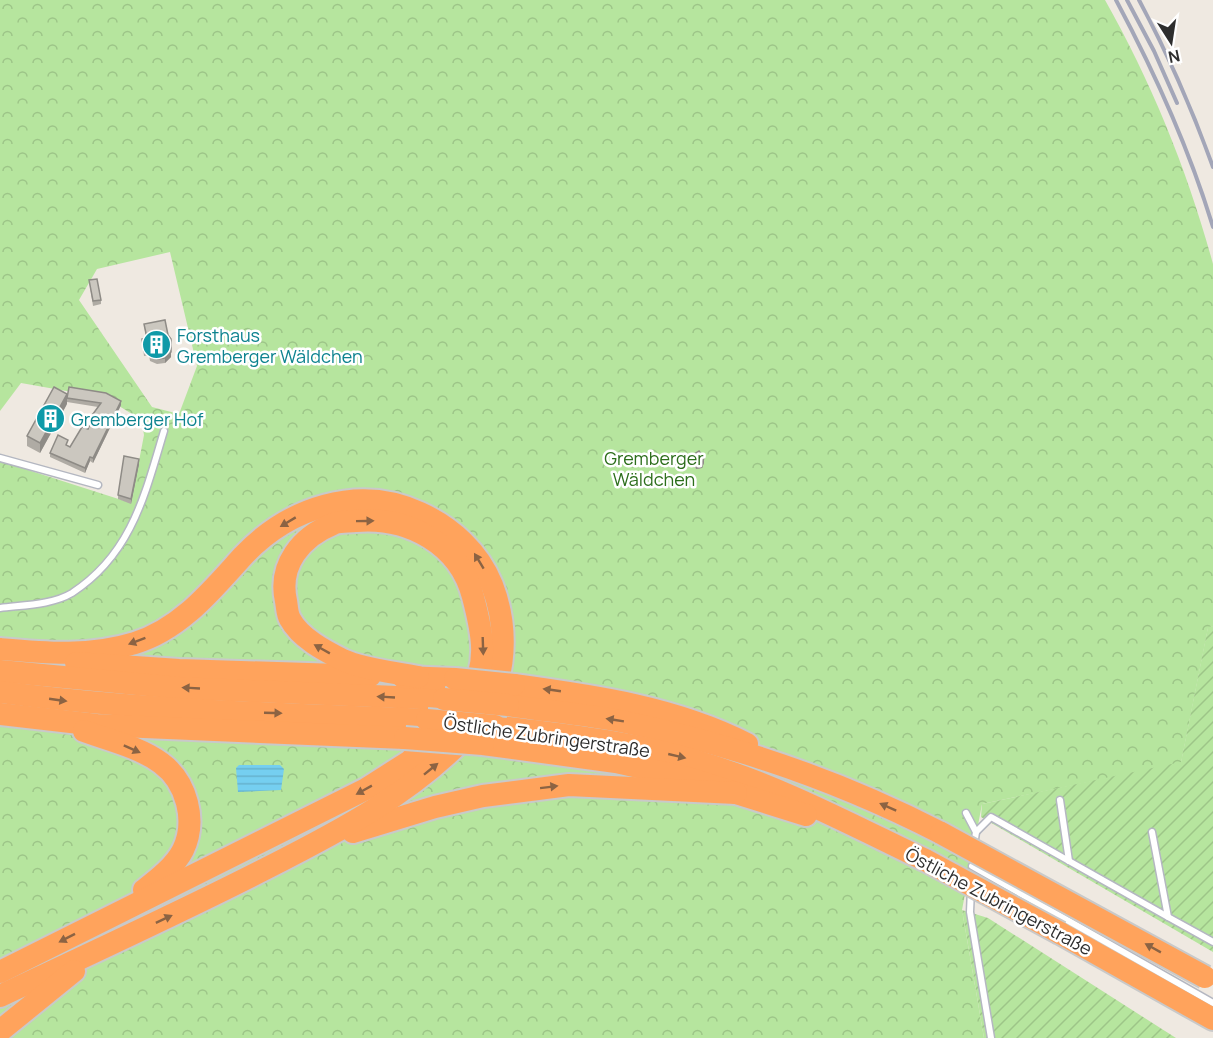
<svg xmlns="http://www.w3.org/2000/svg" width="1213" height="1038" font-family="Manrope,sans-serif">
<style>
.forest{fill:url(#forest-crowns);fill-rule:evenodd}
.garden{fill:url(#garden-furrows)}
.water{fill:url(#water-rules)}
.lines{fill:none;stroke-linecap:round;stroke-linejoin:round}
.lane-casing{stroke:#b4b7c1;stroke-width:9}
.highway-casing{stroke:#c9c9c9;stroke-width:26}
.lane{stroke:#fff;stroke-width:6}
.highway{stroke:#ffa35c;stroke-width:22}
.rail{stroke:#a3a6b8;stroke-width:4}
.highway-bridge-casing{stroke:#c9c9c9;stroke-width:26;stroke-linecap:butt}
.highway-bridge{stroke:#ffa35c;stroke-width:22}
.wall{fill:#afaba4}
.shaded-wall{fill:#8e8b86}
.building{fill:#cbc7bf;stroke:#8e8b86;stroke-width:1.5}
.oneway{fill:#8c6343}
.labels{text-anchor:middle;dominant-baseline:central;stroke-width:5;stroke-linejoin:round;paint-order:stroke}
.culture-label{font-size:18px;fill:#0d838f;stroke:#fff;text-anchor:start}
.park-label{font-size:18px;fill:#2c6e1b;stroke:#fff}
.street-label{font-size:18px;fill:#2e2e2e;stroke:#fff}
</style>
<defs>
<pattern id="forest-crowns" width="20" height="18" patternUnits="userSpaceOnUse" patternTransform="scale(1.5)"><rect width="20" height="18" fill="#b6e59e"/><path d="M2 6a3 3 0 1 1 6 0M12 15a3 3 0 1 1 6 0" fill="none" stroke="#9dc588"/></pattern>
<pattern id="garden-furrows" width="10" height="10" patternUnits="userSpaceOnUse" patternTransform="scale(1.5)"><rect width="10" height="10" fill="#b6e59e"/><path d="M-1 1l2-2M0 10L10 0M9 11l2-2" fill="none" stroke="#9dc588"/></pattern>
<pattern id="water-rules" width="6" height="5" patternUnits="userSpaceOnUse" patternTransform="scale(1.5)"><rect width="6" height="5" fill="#75cff0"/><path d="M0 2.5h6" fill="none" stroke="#66b2ce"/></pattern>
</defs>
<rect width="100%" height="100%" fill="#efe9e1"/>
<path class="forest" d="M 0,0 L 1105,0 C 1152,83 1188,172 1213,264 L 1213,626 L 1208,628 L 1181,763 L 982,804 L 962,910 L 984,1038 L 0,1038 L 0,461 L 131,503 L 144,435 L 142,423 L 145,422 L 106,398 L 21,383 L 0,411 ZM 170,252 L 197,366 L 179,414 L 152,407 L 79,300 L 97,269 Z"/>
<g class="garden">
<path d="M 1213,626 L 1213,952 L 981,817 L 982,804 L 1181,762 L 1208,627 Z"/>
<path d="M 962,910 L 988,918 L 1176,1038 L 984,1038 Z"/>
</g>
<path class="water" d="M 239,765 L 280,765 L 284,769 L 281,790 L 238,792 L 236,768 Z"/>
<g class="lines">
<defs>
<g id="lane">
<path d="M 0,458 L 98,485"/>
<path d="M 0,608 C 23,605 52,605 72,593 C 132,554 145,494 164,431"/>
<path d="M 1060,800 L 1069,861"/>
<path d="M 966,813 L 976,832 L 974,846"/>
<path d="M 976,832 L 991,817 L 1168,917"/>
<path d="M 1152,832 L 1168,917 L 1213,942"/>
<path d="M 972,866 L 1213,1003"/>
<path d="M 971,889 L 970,912 L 991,1038"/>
</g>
<g id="highway">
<path d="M 0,649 C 46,653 90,657 135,643 C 181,629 212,590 243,556 C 288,508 358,484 420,513 C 451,527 479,552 492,585 C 506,621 507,663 491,699"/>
<path d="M 76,663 L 179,670 L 370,676"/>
<path d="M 0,671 L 179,688 L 444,699"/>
<path d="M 403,677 L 455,679"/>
<path d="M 418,677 C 394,672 365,670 343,660 C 325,651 300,638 290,619 C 287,614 287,606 286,601 C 278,565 301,537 333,524 C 339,521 348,522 355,521 C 408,516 460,544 473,597 C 482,631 490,666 468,697"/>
<path d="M 514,685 C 594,696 674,707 747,744"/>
<path d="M 0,692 C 142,711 284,714 427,720"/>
<path d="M 508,705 C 546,711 586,714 625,722 C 735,745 840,781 941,833"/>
<path d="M 0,714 L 97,725 L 405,738"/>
<path d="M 495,726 C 561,735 629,741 693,760 C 775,784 850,824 927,861"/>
<path d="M 84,731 C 109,740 139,747 161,763 C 187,782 197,821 183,850 C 175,866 158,879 144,890"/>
<path d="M 483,744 L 616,762 L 688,778 L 806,815"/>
<path d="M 353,832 L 435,807 L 483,796 L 569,785 L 736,793"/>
<path d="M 1060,933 L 1213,1019"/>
<path d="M 0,972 L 366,789 L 410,761 L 442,730"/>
<path d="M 0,996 C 89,954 179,913 267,868 C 340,831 413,793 470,732"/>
<path d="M 0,1031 L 74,971"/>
</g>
</defs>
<use href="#lane" class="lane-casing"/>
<use href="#highway" class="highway-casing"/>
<use href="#lane" class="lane"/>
<use href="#highway" class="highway"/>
<g class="rail">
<path d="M 1116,0 C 1155,73 1189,148 1213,227"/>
<path d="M 1127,0 L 1154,51 L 1177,103"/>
<path d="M 1139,0 C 1168,54 1192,109 1213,167"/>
</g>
<defs>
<g id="highway-bridge">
<path d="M 455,679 L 514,685"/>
<path d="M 444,699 L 508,705"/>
<path d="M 427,720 L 495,726"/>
<path d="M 405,738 L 483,744"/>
<path d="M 941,833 L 1205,977"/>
<path d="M 927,861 L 1060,933"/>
</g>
</defs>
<use href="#highway-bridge" class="highway-bridge-casing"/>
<use href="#highway-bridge" class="highway-bridge"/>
</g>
<g class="wall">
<path d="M 89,280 L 101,300 L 101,304 L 93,306 Z"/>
<path d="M 144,324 L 168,335 L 171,344 L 171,357 L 165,363 L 157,364 L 150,361 L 149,355 L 144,356 L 142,339 L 146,338 Z"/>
<path d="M 67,398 L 121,405 L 93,463 L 90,461 L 85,473 L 50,457 L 50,453 L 68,445 L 67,446 L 70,447 L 88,429 L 91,423 L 90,423 L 90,418 L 98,407 L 67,402 Z"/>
<path d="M 67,404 L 40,453 L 27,446 L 27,436 Z"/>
<path d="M 691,456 L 704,463 L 702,468 L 696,469 L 691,461 Z"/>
<path d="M 139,464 L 131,504 L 118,499 L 118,495 Z"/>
</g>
<g class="shaded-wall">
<path d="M 171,352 L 171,357 L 165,363 L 165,358 Z"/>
<path d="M 67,394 L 67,404 L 40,453 L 40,443 Z"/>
<path d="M 121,401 L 121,405 L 93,463 L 93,458 Z"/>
<path d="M 90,457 L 90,461 L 85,473 L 85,468 Z"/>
<path d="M 704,458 L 704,463 L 702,468 L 696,469 L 696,465 Z"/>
<path d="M 139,459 L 139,464 L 131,504 L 131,499 Z"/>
</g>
<g class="building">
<path d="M 97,279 L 101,300 L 93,301 L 89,280 Z"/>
<path d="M 165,320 L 168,335 L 171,339 L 171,352 L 165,358 L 157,359 L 150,357 L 149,351 L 144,351 L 142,339 L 147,338 L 144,324 Z"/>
<path d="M 54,387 L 67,394 L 40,443 L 27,436 Z"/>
<path d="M 69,387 L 106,393 L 121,401 L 93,458 L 90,457 L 85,468 L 50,453 L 58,435 L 68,440 L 66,445 L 70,447 L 82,427 L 88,429 L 92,419 L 90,418 L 101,403 L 67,398 Z"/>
<path d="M 699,451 L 704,458 L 702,463 L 696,465 L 691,456 Z"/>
<path d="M 124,456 L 139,459 L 131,499 L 118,495 Z"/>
</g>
<defs><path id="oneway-solid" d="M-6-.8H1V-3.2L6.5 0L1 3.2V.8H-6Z" transform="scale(1.5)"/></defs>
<g class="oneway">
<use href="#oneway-solid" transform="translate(365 521) rotate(-1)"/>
<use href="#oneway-solid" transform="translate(288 522) rotate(149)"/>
<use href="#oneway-solid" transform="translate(479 561) rotate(-121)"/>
<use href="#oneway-solid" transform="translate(137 641) rotate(159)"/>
<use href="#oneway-solid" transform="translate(483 646) rotate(88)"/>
<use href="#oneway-solid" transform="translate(322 649) rotate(-151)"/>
<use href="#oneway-solid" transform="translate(191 688) rotate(-177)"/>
<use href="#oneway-solid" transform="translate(552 690) rotate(-172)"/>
<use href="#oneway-solid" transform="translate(386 697) rotate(-177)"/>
<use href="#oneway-solid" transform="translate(58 700) rotate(8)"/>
<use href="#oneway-solid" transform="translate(273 713) rotate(2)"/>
<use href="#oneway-solid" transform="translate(615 720) rotate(-171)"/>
<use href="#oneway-solid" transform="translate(132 749) rotate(24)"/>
<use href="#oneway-solid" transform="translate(677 756) rotate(13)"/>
<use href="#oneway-solid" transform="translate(431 769) rotate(-39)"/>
<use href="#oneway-solid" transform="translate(549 787) rotate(-7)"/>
<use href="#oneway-solid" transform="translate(364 790) rotate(151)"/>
<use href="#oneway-solid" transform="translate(888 807) rotate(-156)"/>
<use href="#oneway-solid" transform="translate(164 919) rotate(-25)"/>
<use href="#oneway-solid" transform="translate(67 938) rotate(153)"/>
<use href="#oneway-solid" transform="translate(1153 948) rotate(-151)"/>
</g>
<defs>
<symbol id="building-disc" viewBox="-11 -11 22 22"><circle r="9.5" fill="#0f9aa8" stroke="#fff"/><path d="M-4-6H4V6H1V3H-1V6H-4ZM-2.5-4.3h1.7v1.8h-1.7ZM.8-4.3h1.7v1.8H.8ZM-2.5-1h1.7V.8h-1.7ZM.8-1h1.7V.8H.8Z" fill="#fff"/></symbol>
</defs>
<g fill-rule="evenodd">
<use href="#building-disc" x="140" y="328" width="33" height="33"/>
<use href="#building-disc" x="34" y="402" width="33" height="33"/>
</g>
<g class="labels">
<g class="culture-label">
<text x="177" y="335">Forsthaus<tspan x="177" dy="21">Gremberger Wäldchen</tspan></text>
<text x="71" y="419">Gremberger Hof</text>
</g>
<g class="park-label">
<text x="654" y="458">Gremberger<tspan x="654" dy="21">Wäldchen</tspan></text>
</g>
<g class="street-label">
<text transform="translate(547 736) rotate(8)">Östliche Zubringerstraße</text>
<text transform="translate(999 901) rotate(28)">Östliche Zubringerstraße</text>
</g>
</g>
<g transform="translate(1171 42) rotate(168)" stroke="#ffffff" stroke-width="4.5" paint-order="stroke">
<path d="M0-4.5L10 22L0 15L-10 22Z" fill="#2e2e2e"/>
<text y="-9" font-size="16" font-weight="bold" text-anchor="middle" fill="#2e2e2e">N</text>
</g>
</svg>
